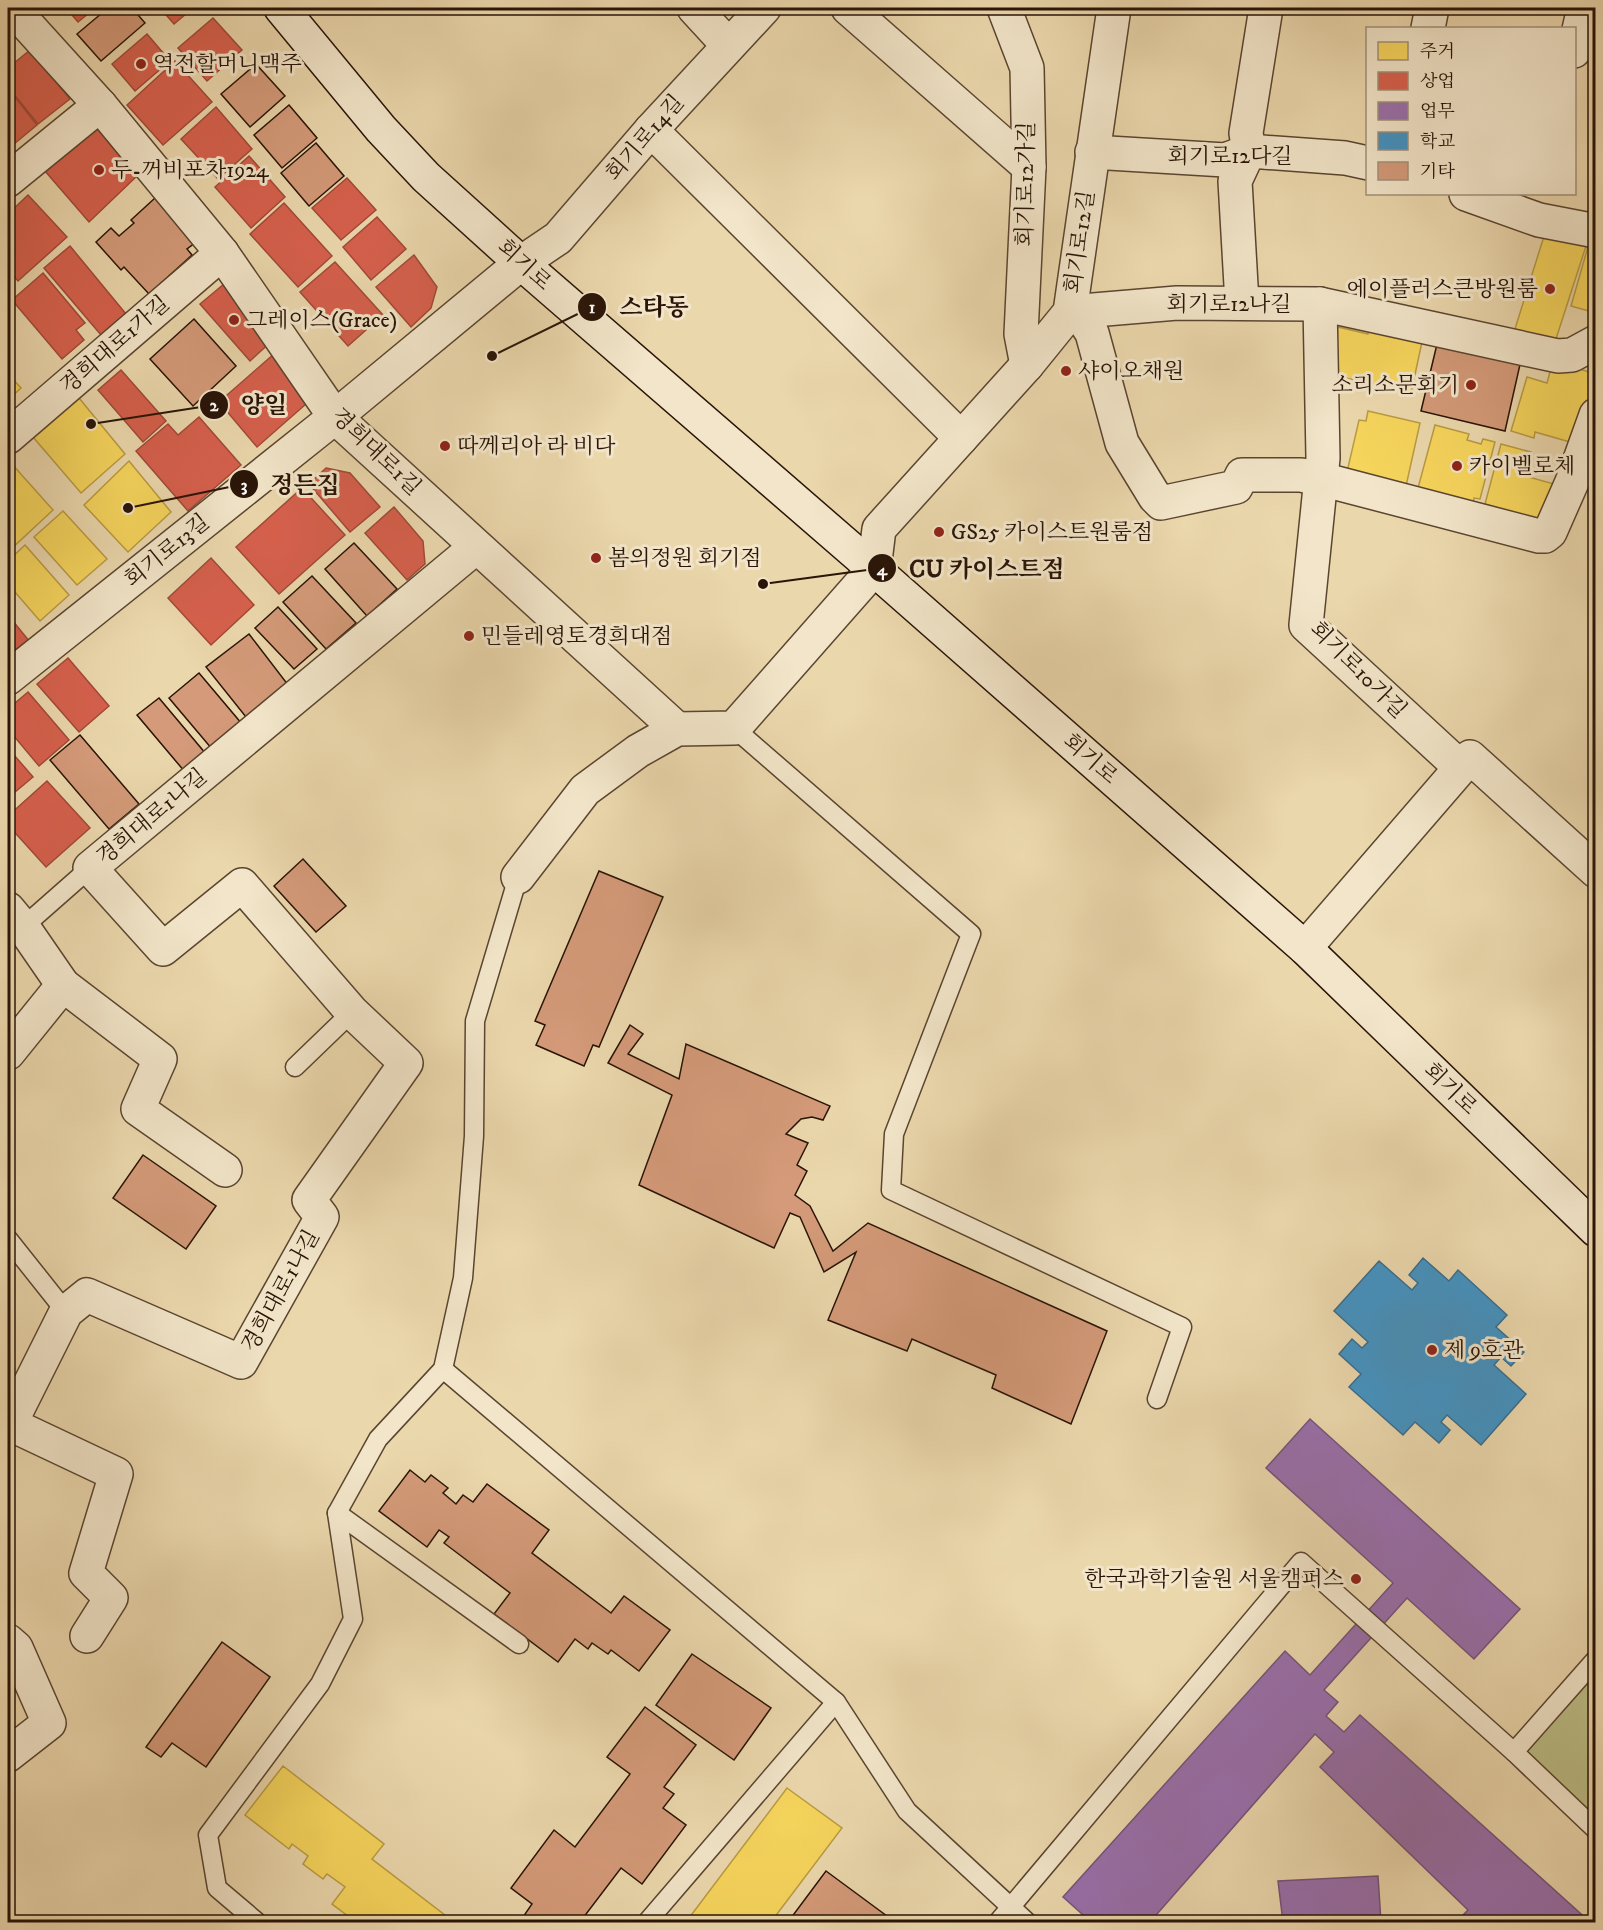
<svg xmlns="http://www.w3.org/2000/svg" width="1603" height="1930" font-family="'IM FELL DW Pica','Noto Serif KR',serif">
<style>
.green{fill:#bcbd86;stroke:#726846;stroke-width:1.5}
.homes{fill:#f6d55c;stroke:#b89b42;stroke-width:1.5}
.shops{fill:#d6604d;stroke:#a24938;stroke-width:1.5}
.offices{fill:#9970ab;stroke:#77547a;stroke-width:1.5}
.schools{fill:#4393c3;stroke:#3b6d8b;stroke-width:1.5}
.building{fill:#d49a79;stroke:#291407;stroke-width:1.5}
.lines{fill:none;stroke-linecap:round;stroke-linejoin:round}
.lane-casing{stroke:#5a4530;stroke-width:21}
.street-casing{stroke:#5a4530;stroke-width:36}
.secondary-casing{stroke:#291407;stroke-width:36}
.lane{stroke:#f2e5c9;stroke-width:18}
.street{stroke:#f2e5c9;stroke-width:33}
.secondary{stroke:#f2e5c9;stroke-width:33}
.poi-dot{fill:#8f2418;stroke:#f2e5c9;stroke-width:2}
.labels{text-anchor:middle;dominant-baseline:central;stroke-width:6;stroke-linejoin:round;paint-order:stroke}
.poi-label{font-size:22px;fill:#291407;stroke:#f2e5c9;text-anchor:start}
.street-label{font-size:22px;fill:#291407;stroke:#f2e5c9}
.leader{fill:none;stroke:#291407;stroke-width:2}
.callout-dot{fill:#291407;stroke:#f2e5c9;stroke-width:2}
.mark-label{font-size:18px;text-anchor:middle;font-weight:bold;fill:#fff}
.callout-label{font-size:24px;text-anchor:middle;font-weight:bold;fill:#291407;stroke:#f2e5c9;stroke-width:6;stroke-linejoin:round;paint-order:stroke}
</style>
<rect width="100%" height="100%" fill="#ebd7ac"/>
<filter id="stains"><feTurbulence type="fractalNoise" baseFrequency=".00333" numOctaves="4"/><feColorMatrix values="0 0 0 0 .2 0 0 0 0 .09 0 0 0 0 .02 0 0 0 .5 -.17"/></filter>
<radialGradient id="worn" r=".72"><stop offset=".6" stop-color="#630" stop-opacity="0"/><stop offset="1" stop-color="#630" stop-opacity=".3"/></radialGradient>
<path class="green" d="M 1595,1663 L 1595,1830 L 1514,1752 Z"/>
<g class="homes">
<path d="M 1545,233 L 1586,246 L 1554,345 L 1514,332 Z"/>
<path d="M 1589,243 L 1596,245 L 1596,313 L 1571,306 Z"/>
<path d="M 1370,323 L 1422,342 L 1411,393 L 1337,376 L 1332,353 L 1338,327 L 1368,334 Z"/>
<path d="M 1553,361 L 1596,374 L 1596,380 L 1577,444 L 1535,432 L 1534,438 L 1511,431 L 1527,377 L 1547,383 Z"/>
<path d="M 8,374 L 21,388 L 8,400 Z"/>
<path d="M 79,398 L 125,454 L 81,493 L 33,437 Z"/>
<path d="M 1368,411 L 1420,423 L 1406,486 L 1347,472 L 1359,420 L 1366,421 Z"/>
<path d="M 1435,425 L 1469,434 L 1467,440 L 1481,444 L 1483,439 L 1495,442 L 1480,499 L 1474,498 L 1473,503 L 1418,488 Z"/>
<path d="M 1501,444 L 1531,452 L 1525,476 L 1554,484 L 1544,521 L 1485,504 Z"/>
<path d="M 129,461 L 171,512 L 128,552 L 84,505 Z"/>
<path d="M 11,463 L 53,510 L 10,550 L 8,547 L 8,466 Z"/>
<path d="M 63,511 L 107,559 L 77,585 L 34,537 Z"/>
<path d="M 25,545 L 69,595 L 40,621 L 8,584 L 8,561 Z"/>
<path d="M 283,1766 L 384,1844 L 372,1859 L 454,1922 L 356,1922 L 332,1904 L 345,1887 L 327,1874 L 323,1879 L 303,1864 L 308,1856 L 292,1844 L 289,1849 L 245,1815 Z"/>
<path d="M 787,1788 L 842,1828 L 771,1922 L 686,1922 Z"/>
</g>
<g class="shops">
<path d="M 66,8 L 95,8 L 78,22 Z"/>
<path d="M 160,8 L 193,8 L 174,24 Z"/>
<path d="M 213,18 L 242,50 L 207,81 L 178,48 Z"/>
<path d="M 147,34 L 170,61 L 135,91 L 112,64 Z"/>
<path d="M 30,50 L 70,99 L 38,124 L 8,87 L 8,68 Z"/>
<path d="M 175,61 L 212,102 L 163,145 L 127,105 Z"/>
<path d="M 8,88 L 37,125 L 8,149 Z"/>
<path d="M 216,107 L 252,149 L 218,179 L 181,139 Z"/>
<path d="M 96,127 L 138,175 L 89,222 L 45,171 Z"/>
<path d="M 249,156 L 285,197 L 251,228 L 215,187 Z"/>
<path d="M 347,178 L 376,210 L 341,240 L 312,208 Z"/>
<path d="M 28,195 L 67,237 L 18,281 L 8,269 L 8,214 Z"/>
<path d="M 284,203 L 332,256 L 298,287 L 250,234 Z"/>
<path d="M 377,217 L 406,249 L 371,280 L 343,247 Z"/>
<path d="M 70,246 L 126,314 L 101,335 L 44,268 Z"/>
<path d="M 414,255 L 437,287 L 431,308 L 411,327 L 376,287 Z"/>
<path d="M 335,262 L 383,315 L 348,346 L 300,292 Z"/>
<path d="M 43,273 L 85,323 L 76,330 L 84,340 L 62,359 L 12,300 Z"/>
<path d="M 224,284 L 273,340 L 250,361 L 200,304 Z"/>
<path d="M 275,353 L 314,397 L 257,447 L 219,402 Z"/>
<path d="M 121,370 L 166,421 L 143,442 L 98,390 Z"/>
<path d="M 199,417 L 241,465 L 188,511 L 136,451 L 168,424 L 178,435 Z"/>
<path d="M 326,468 L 350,473 L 380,507 L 350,532 L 309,484 Z"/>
<path d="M 302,488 L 345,535 L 279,594 L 236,547 Z"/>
<path d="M 394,507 L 423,541 L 425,564 L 407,580 L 365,533 Z"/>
<path d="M 211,558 L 254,605 L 211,645 L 168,598 Z"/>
<path d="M 8,615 L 34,647 L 8,670 Z"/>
<path d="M 68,658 L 109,706 L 79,732 L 37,684 Z"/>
<path d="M 28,692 L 69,740 L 39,766 L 8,729 L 8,709 Z"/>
<path d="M 8,748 L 33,777 L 8,798 Z"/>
<path d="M 47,781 L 90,828 L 46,867 L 8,825 L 8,816 Z"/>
</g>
<g class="offices">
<path d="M 1310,1419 L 1520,1609 L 1474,1659 L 1407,1598 L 1324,1690 L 1338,1702 L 1326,1716 L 1344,1732 L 1360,1715 L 1590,1922 L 1456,1922 L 1468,1910 L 1320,1767 L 1334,1752 L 1315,1734 L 1150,1922 L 1091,1922 L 1063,1897 L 1285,1651 L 1310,1675 L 1393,1583 L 1266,1468 Z"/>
<path d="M 1378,1876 L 1381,1922 L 1283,1922 L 1278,1881 Z"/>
</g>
<path class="schools" d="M 1423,1258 L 1449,1281 L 1458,1270 L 1507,1315 L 1496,1327 L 1524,1352 L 1511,1366 L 1501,1357 L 1494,1365 L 1526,1394 L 1481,1445 L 1447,1415 L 1441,1422 L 1450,1430 L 1439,1443 L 1415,1422 L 1403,1435 L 1349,1387 L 1361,1374 L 1339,1354 L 1352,1339 L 1362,1348 L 1368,1342 L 1334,1311 L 1379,1261 L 1412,1290 L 1418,1283 L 1409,1275 Z"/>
<g class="building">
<path d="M 108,8 L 132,8 L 145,23 L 101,61 L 77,34 Z"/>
<path d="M 256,64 L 285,96 L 250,127 L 221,94 Z"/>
<path d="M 289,105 L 317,138 L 282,168 L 254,135 Z"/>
<path d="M 316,143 L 344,176 L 309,206 L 281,173 Z"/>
<path d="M 155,198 L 195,243 L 187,249 L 192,255 L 149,294 L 124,267 L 121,270 L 96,242 L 111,228 L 119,236 L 134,223 L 131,220 Z"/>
<path d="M 194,319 L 236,366 L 193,406 L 150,359 Z"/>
<path d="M 1438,340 L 1521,360 L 1505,431 L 1421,411 Z"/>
<path d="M 354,543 L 397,589 L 367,616 L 325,569 Z"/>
<path d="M 312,576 L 356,623 L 326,649 L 283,602 Z"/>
<path d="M 278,607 L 317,649 L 294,669 L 255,628 Z"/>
<path d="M 249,634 L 292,690 L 250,722 L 206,667 Z"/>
<path d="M 199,673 L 242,724 L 212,749 L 169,698 Z"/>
<path d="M 159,698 L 206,754 L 185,772 L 137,715 Z"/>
<path d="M 80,735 L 139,804 L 109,829 L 50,760 Z"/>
<path d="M 303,859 L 346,906 L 316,932 L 274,886 Z"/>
<path d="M 599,871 L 663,897 L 599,1047 L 593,1045 L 584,1066 L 536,1045 L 545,1025 L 535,1021 Z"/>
<path d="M 630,1025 L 643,1034 L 628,1054 L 679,1079 L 686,1044 L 830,1106 L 823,1120 L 812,1117 L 801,1119 L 786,1134 L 808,1143 L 797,1165 L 807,1171 L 795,1195 L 810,1206 L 833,1251 L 868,1223 L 1107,1331 L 1071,1424 L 992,1388 L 996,1375 L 912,1339 L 907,1351 L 828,1320 L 856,1252 L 824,1272 L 800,1217 L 790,1213 L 774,1248 L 639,1185 L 672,1095 L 608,1063 Z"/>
<path d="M 143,1155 L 216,1206 L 186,1249 L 113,1198 Z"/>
<path d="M 410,1470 L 425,1482 L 431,1475 L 448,1488 L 443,1493 L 456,1504 L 463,1495 L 473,1502 L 487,1484 L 549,1530 L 532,1553 L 611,1613 L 624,1596 L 670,1630 L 639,1671 L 611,1650 L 608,1654 L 592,1643 L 588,1649 L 575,1639 L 558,1662 L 494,1614 L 510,1593 L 444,1543 L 449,1537 L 439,1530 L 427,1547 L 379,1511 Z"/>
<path d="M 222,1642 L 270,1677 L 206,1767 L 172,1743 L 161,1757 L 146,1747 Z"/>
<path d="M 692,1654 L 771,1708 L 734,1760 L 656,1705 Z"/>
<path d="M 645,1707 L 696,1745 L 664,1787 L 674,1794 L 663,1808 L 686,1825 L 642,1884 L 621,1868 L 580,1922 L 530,1922 L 523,1917 L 532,1904 L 511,1888 L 554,1830 L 575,1847 L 630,1774 L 607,1757 Z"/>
<path d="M 826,1871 L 895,1922 L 788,1922 Z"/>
</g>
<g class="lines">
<defs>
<g id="lane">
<path d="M 734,728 L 971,934 L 894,1134 L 891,1190 L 1182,1327 L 1157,1399"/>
<path d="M 23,927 L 90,868"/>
<path d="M 295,1067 L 352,1012"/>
<path d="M 8,1239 L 66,1312"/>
<path d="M 443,1369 L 836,1702 L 907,1811 L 1027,1922"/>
<path d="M 337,1513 L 519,1644"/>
<path d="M 1596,1659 L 1514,1752 L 1596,1830"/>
<path d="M 257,1922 L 217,1888 L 208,1835 L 320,1684 L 353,1619 L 337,1513 L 378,1439 L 443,1369 L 463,1278 L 474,1136 L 475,1021 L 518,877"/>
<path d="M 647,1922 L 836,1702"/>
<path d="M 998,1922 L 1301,1562 L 1514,1752"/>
</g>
<g id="street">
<path d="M 12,8 L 100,105 L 222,253 L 335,417 L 677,729"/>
<path d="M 694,8 L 728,45"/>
<path d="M 848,8 L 1029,167"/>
<path d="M 1004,8 L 1027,68 L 1029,167 L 1021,334 L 1027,365"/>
<path d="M 1428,28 L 1432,8"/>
<path d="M 1574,51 L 1584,8"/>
<path d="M 651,130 L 961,438"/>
<path d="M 1092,152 L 1225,160 L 1249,151 L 1345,158 L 1368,163"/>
<path d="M 8,180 L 100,105"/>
<path d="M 1466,194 L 1539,220 L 1596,231"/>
<path d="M 1242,303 L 1235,181 L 1249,151 L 1246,133 L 1266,8"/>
<path d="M 1320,304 L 1323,458 L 1306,625 L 1460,767"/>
<path d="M 1070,312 L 1085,322 L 1092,333 L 1122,443 L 1155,497 L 1161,503 L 1236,487 L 1242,475 L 1301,475 L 1321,479 L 1539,536 L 1545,536 L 1550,532 L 1572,482 L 1596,415"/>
<path d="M 1070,312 L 1177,303 L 1320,304 L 1558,356 L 1572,355 L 1596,342"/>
<path d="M 8,437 L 222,253"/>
<path d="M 8,678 L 335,417 L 521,263 L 558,238 L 651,130 L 764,8"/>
<path d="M 518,877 L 585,790 L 638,751 L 677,729 L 734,728 L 874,569 L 879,529 L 1027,365 L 1070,312 L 1114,8"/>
<path d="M 8,909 L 23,927 L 63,985 L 8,1053"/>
<path d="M 1305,948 L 1470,757 L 1596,871"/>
<path d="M 63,985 L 160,1059 L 138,1109 L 225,1170"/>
<path d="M 87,1636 L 111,1598 L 86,1573 L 116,1474 L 10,1424 L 66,1312 L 87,1295 L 241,1362 L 322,1217 L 309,1200 L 406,1063 L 352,1012 L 242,885 L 163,949 L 90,868 L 476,547"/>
<path d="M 8,1641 L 16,1648 L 49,1723 L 8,1755"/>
</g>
<path id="secondary" d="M 281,8 L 381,129 L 426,177 L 521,263 L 874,569 L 1305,948 L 1596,1230"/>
</defs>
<use href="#lane" class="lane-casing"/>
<use href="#street" class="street-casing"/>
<use href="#secondary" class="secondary-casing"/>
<use href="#lane" class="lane"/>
<use href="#street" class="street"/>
<use href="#secondary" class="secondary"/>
</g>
<g class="poi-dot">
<circle cx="141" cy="64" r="6"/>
<circle cx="99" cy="170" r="6"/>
<circle cx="1550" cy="289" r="6"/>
<circle cx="234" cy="320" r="6"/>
<circle cx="1066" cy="371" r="6"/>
<circle cx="1471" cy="385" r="6"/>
<circle cx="445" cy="446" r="6"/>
<circle cx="1457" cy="466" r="6"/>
<circle cx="939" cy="532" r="6"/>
<circle cx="596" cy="558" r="6"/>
<circle cx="469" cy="636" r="6"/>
<circle cx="1432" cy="1350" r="6"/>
<circle cx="1356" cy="1579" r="6"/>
</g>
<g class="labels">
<g class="poi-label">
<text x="153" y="64">역전할머니맥주</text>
<text x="111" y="170">두-꺼비포차1924</text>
<text x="1538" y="289" text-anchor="end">에이플러스큰방원룸</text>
<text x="246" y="320">그레이스(Grace)</text>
<text x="1078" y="371">샤이오채원</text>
<text x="1459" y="385" text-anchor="end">소리소문회기</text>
<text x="457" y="446">따께리아 라 비다</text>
<text x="1469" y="466">카이벨로체</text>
<text x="951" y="532">GS25 카이스트원룸점</text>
<text x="608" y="558">봄의정원 회기점</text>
<text x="481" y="636">민들레영토경희대점</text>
<text x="1444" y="1350">제 9호관</text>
<text x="1344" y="1579" text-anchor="end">한국과학기술원 서울캠퍼스</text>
</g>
<g class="street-label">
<text transform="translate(645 138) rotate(-49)">회기로14길</text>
<text x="1230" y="156">회기로12다길</text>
<text transform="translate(1026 184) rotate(-89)">회기로12가길</text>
<text transform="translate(1080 242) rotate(-82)">회기로12길</text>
<text transform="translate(524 265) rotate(42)">회기로</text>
<text x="1229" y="304">회기로12나길</text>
<text transform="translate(115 345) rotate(-41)">경희대로1가길</text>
<text transform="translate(376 452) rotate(44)">경희대로1길</text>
<text transform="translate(167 551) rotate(-39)">회기로13길</text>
<text transform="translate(1358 670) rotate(45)">회기로10가길</text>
<text transform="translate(1090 759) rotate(41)">회기로</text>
<text transform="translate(152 817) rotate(-40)">경희대로1나길</text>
<text transform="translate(1450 1089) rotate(44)">회기로</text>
<text transform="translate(281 1291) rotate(-61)">경희대로1나길</text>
</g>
</g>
<path class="leader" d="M492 356L592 307M91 424L214 405M128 508L244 484M763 584L882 568"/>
<g class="callout-dot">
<circle cx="492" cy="356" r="6"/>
<circle cx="91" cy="424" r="6"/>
<circle cx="128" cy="508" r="6"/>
<circle cx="763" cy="584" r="6"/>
<circle cx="592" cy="307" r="15"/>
<circle cx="214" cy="405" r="15"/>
<circle cx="244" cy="484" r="15"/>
<circle cx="882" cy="568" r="15"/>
</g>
<g class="mark-label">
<text x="592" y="313">1</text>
<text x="214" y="411">2</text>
<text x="244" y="491">3</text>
<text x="882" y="575">4</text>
</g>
<g class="callout-label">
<text x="654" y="315">스타동</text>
<text x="264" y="413">양일</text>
<text x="305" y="493">정든집</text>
<text x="987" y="577">CU 카이스트점</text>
</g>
<rect width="1603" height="1930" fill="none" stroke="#ebd7ac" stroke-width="30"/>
<rect x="9" y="9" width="1585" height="1912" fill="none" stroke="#291407" stroke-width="3"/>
<rect x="15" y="15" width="1573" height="1900" fill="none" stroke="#291407" stroke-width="1.5"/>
<rect x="1366" y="27" width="210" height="168" fill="#f2e5c9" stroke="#a2917b" stroke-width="1.5"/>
<rect x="1378" y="42" width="30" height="18" fill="#f6d55c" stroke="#a2917b" stroke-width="1.5"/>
<text x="1420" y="57" font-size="18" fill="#291407">주거</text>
<rect x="1378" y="72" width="30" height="18" fill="#d6604d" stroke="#a2917b" stroke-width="1.5"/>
<text x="1420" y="87" font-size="18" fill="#291407">상업</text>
<rect x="1378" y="102" width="30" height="18" fill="#9970ab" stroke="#a2917b" stroke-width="1.5"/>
<text x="1420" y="117" font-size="18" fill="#291407">업무</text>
<rect x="1378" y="132" width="30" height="18" fill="#4393c3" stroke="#a2917b" stroke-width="1.5"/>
<text x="1420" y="147" font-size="18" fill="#291407">학교</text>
<rect x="1378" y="162" width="30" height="18" fill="#d49a79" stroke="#a2917b" stroke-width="1.5"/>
<text x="1420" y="177" font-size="18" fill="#291407">기타</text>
<rect width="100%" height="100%" filter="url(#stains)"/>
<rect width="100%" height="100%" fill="url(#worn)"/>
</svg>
